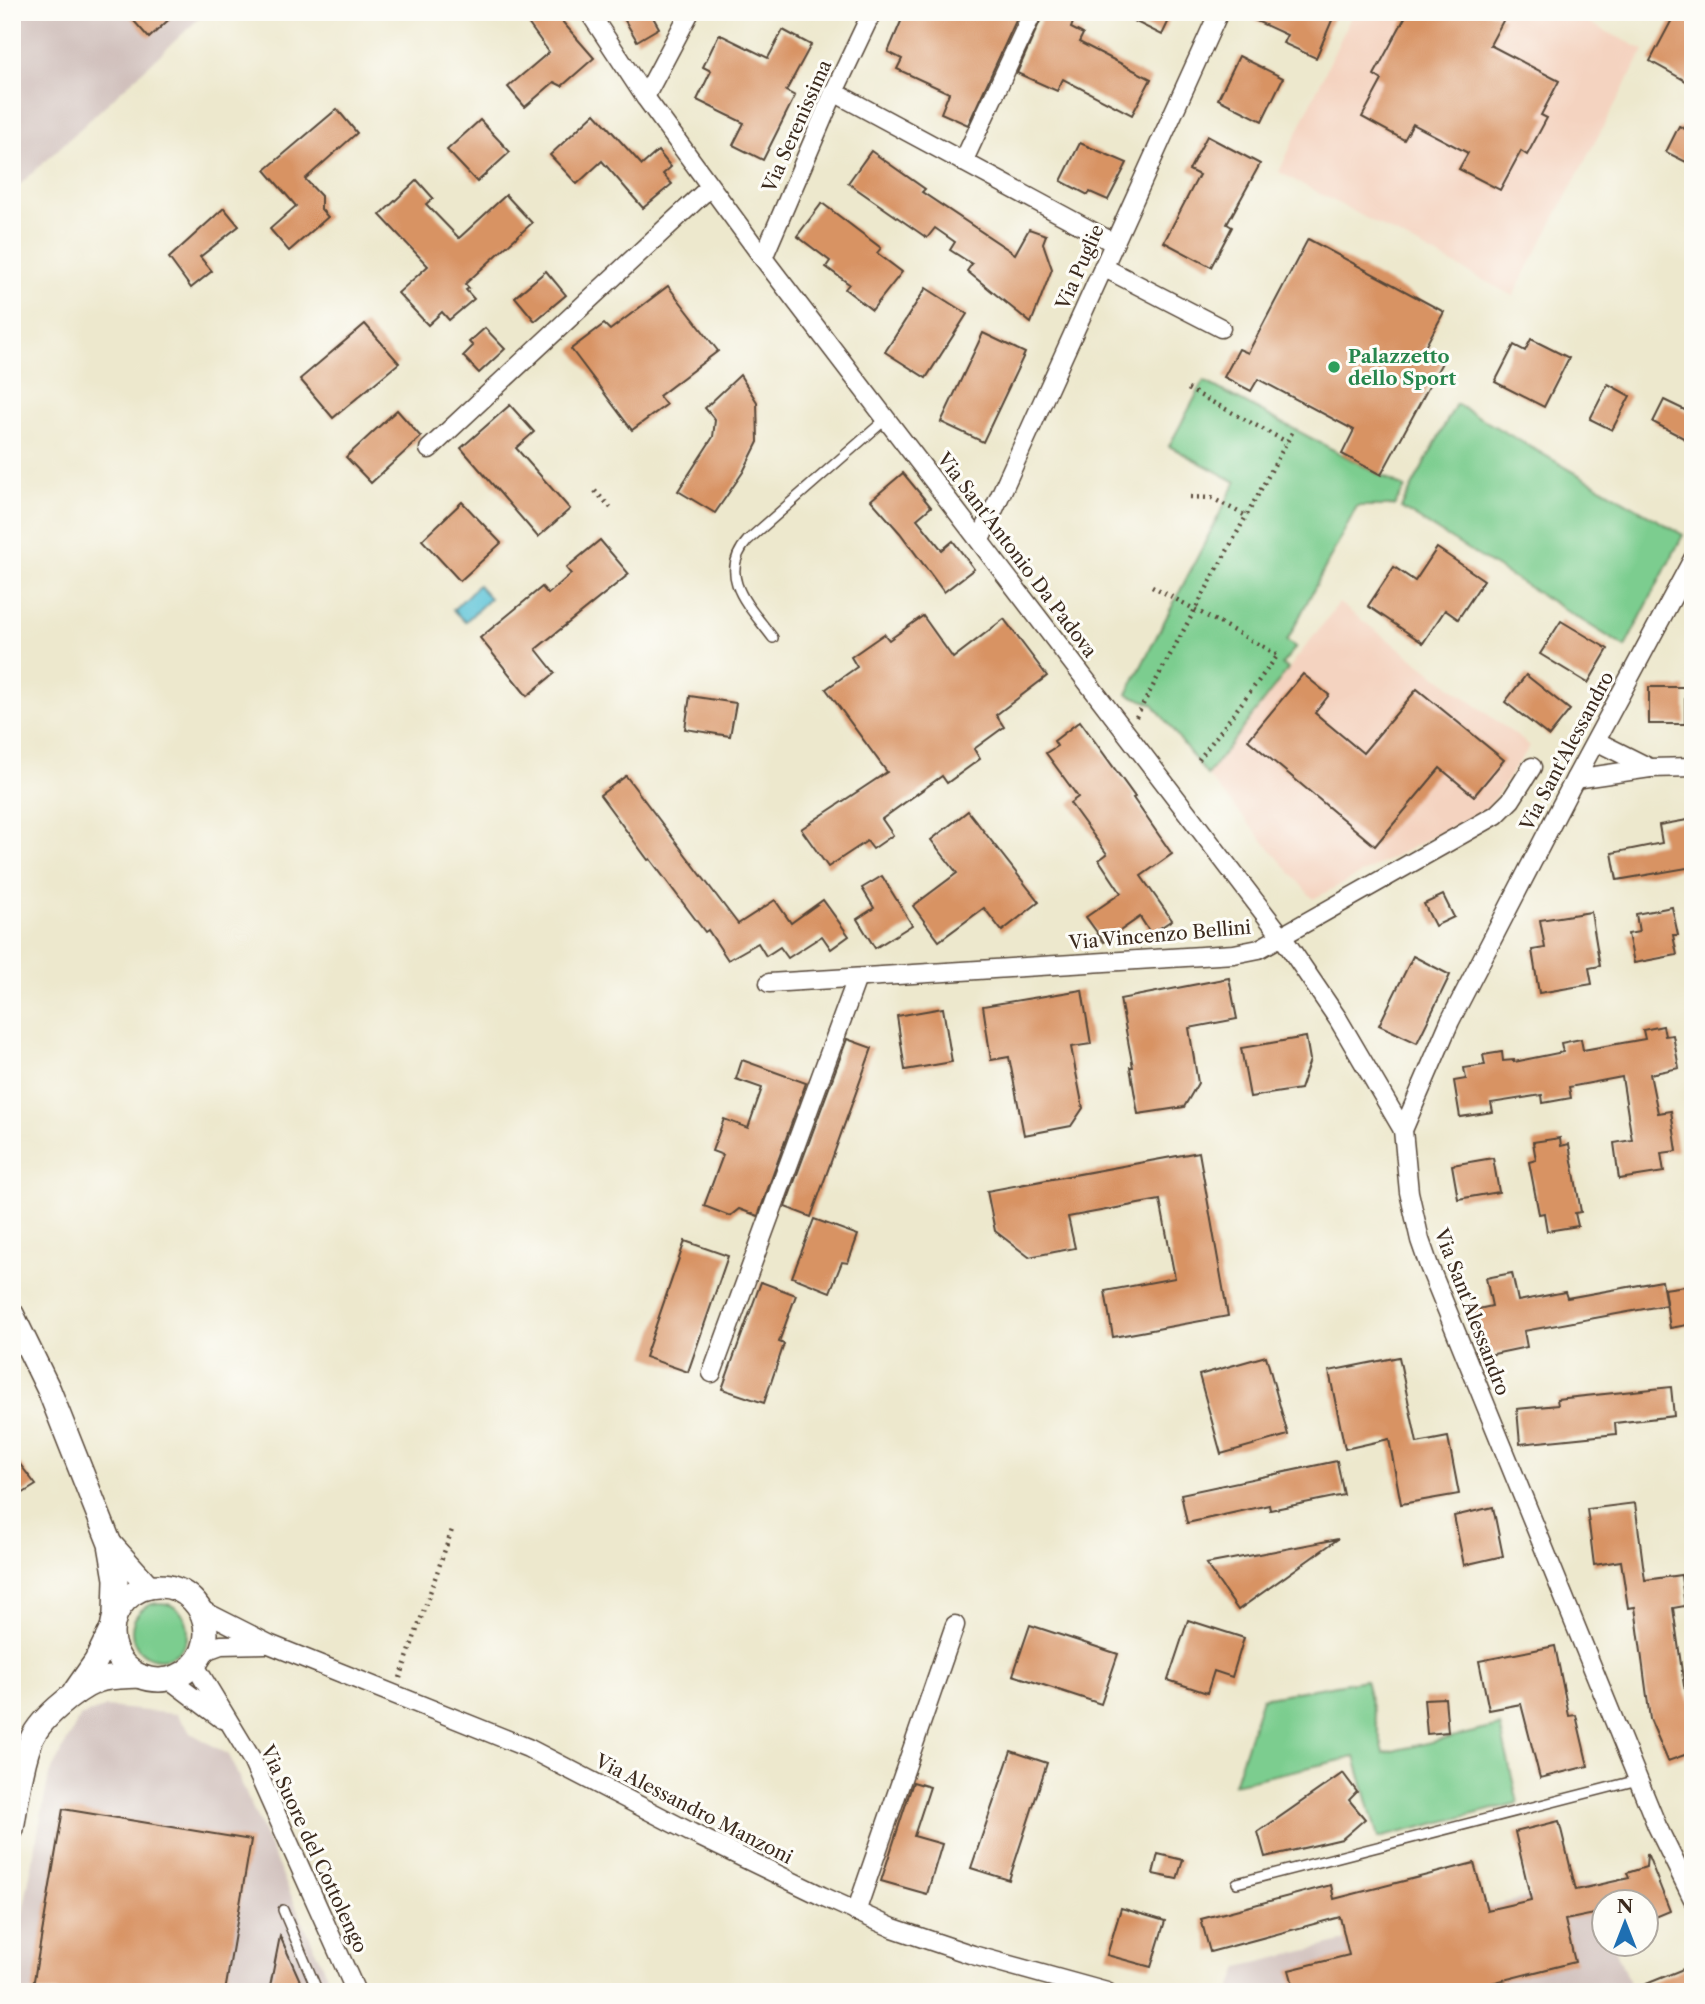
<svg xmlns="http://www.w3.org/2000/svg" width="1705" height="2004" font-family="'Libre Caslon Text',serif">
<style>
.built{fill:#f4d3c0}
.industrial{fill:#d0c0bc}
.green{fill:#7bcd8f;stroke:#5b7c56;stroke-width:2}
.water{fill:#5ac2d7;stroke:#4a767a;stroke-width:2}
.building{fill:#d89364}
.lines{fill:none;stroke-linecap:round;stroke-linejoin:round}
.service-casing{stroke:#564638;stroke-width:12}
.minor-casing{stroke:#564638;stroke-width:21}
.tertiary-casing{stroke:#564638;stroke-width:26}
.path{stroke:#564638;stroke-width:4.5;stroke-dasharray:2 5;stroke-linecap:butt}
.service{stroke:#fff;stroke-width:9}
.minor{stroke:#fff;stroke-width:18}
.tertiary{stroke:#fff;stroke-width:23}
.leisure-dot{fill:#2e9e5b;stroke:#fdfcf7;stroke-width:2.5}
.labels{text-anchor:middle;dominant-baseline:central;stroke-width:6;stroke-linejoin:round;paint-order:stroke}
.street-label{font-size:19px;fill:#3b2a1e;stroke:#fdfcf7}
.leisure-label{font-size:19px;font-weight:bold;fill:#27864d;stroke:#fdfcf7;text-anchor:start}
</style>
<rect width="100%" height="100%" fill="#fdfcf7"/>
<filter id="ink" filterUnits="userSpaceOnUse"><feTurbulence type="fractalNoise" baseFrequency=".0143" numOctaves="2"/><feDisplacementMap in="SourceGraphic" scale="14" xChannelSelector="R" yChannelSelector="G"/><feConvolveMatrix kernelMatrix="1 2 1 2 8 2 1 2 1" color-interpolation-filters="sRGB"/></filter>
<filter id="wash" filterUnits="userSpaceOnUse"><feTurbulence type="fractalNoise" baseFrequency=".00686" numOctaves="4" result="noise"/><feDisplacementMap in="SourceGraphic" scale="28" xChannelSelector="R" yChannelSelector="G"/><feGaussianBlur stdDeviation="1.57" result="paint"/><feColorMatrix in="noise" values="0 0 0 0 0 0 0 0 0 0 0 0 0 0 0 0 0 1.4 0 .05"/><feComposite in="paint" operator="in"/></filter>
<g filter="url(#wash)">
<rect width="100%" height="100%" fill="#ede8cd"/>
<g class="built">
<path d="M 1353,12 L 1567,12 L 1644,50 L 1513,296 L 1279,172 Z"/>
<path d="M 1339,603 L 1530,746 L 1488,808 L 1313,899 L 1207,775 Z"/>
</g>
<g class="industrial">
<path d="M 12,12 L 206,12 L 12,192 Z"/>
<path d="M 106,1707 L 176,1714 L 191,1733 L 229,1755 L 334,1992 L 12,1992 L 12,1969 L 49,1775 L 80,1717 Z"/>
<path d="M 1590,1882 L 1603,1918 L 1604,1944 L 1614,1945 L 1629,1983 L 1607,1992 L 1230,1992 L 1239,1967 Z"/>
</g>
<g class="green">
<path d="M 1204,381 L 1405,488 L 1394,506 L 1357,506 L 1287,641 L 1296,647 L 1282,664 L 1288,669 L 1207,775 L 1153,704 L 1127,694 L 1236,482 L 1169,446 Z"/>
<path d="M 1456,404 L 1683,535 L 1625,647 L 1401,508 Z"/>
<circle cx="160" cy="1631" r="28"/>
<path d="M 1365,1680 L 1384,1753 L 1500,1726 L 1518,1803 L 1378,1838 L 1355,1757 L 1234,1784 L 1262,1698 Z"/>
</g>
<path class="water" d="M 478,585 L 490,598 L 465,622 L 453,610 Z"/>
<g id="blocks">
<g class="building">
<path d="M 126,12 L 177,12 L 149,38 Z"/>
<path d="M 520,12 L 554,12 L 594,58 L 562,86 L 554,82 L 525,107 L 508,87 L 549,52 Z"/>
<path d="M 620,12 L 650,12 L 659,28 L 637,41 Z"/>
<path d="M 905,12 L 1020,12 L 968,125 L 941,113 L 949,93 L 897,69 L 902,59 L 888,52 Z"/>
<path d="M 1044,12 L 1077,12 L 1071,28 L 1083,34 L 1079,42 L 1151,79 L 1132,115 L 1063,79 L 1057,91 L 1017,73 Z"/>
<path d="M 1116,12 L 1173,12 L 1162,35 Z"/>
<path d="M 1237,12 L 1320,12 L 1333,18 L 1316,58 L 1283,43 L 1287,35 Z"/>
<path d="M 1408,12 L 1492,12 L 1504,19 L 1490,45 L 1559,81 L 1541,115 L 1547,118 L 1527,155 L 1521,151 L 1500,190 L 1459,169 L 1468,153 L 1413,124 L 1404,140 L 1362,117 L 1382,80 L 1374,75 Z"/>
<path d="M 1676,12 L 1693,20 L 1693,85 L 1650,61 Z"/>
<path d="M 783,30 L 811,45 L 786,91 L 795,96 L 763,160 L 733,145 L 744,123 L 697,100 L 711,71 L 703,67 L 719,34 L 768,58 Z"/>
<path d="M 1239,56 L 1283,78 L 1262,121 L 1218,99 Z"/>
<path d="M 337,109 L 357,133 L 305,179 L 321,196 L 321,209 L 328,217 L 289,251 L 270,229 L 296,206 L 265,170 Z"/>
<path d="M 595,113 L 642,165 L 658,151 L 671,167 L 663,174 L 672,184 L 643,208 L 602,161 L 577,184 L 550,155 Z"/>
<path d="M 480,120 L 510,152 L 477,182 L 447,150 Z"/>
<path d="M 1679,126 L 1693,133 L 1693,150 L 1686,162 L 1666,152 Z"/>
<path d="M 1207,136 L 1260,164 L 1227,224 L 1232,227 L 1211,267 L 1164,242 L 1199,175 L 1189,170 Z"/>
<path d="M 1080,143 L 1127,163 L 1108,200 L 1090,192 L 1088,195 L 1061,181 Z"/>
<path d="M 871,151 L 925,189 L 922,192 L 1015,254 L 1029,229 L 1046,235 L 1043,243 L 1052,269 L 1031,323 L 967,271 L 972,264 L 950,250 L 955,242 L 935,228 L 927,238 L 848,183 Z"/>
<path d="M 417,180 L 433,198 L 426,204 L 459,238 L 506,195 L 532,223 L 465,284 L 469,288 L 466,290 L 474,299 L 449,320 L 442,312 L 428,325 L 398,293 L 428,266 L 380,215 Z"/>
<path d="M 822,203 L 881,248 L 877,253 L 902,272 L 872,310 L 845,289 L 849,284 L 826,267 L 830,261 L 797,236 Z"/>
<path d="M 224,208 L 239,226 L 200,257 L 212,271 L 191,288 L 169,258 Z"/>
<path d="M 1308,239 L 1444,312 L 1425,347 L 1445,357 L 1381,475 L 1342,454 L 1354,430 L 1258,379 L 1251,391 L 1224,377 L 1239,349 L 1248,353 Z"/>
<path d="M 546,271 L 566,295 L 535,321 L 515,297 Z"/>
<path d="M 668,286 L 718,351 L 659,396 L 666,405 L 632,430 L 571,349 L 604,324 L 610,330 Z"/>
<path d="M 926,288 L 967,314 L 926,378 L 885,352 Z"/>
<path d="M 365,324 L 399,363 L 333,418 L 300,379 Z"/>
<path d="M 485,328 L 505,349 L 479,373 L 463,356 L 473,346 L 469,342 Z"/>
<path d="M 983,333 L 1025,353 L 983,442 L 941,422 Z"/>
<path d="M 1531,339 L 1569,358 L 1544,407 L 1495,382 L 1514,345 L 1525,351 Z"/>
<path d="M 740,375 L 757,402 L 758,442 L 743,472 L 715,513 L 678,491 L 713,437 L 715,420 L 705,408 Z"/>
<path d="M 1608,384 L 1630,396 L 1612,430 L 1590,419 Z"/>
<path d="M 1664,400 L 1693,414 L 1693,443 L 1653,422 Z"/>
<path d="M 510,405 L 534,432 L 516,448 L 570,509 L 538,537 L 461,448 Z"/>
<path d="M 397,410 L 421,437 L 371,483 L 346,457 Z"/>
<path d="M 903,473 L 931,507 L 917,519 L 942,550 L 953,541 L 974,569 L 944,592 L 900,533 L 871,500 Z"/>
<path d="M 462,502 L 501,543 L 460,581 L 422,540 Z"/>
<path d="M 600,540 L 629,574 L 536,649 L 555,673 L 527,696 L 480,638 L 542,587 L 548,594 L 571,574 L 566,568 Z"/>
<path d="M 1437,548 L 1484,580 L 1458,619 L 1445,610 L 1423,643 L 1368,606 L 1394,567 L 1415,581 Z"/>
<path d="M 923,616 L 953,658 L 1004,619 L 1047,676 L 996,715 L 1004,727 L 974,749 L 980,759 L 947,783 L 942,776 L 882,819 L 893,835 L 873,849 L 867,841 L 828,867 L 801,829 L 887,772 L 826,689 L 857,667 L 851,657 L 884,634 L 889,640 Z"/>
<path d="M 1561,621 L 1608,649 L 1588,683 L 1540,654 Z"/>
<path d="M 1303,674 L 1329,695 L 1315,713 L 1363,753 L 1417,689 L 1504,760 L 1474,796 L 1440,768 L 1375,846 L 1248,740 Z"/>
<path d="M 1526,675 L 1570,710 L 1549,736 L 1505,702 Z"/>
<rect x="1649" y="687" width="36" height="37"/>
<path d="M 690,696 L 736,703 L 730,736 L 685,729 Z"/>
<path d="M 1080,721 L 1135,797 L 1133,798 L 1172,854 L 1141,876 L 1172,920 L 1151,934 L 1140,917 L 1104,942 L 1086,917 L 1121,893 L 1099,860 L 1107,854 L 1070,803 L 1078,797 L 1046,753 L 1057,746 L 1054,741 Z"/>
<path d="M 626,776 L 738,924 L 775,900 L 791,923 L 823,900 L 849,936 L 831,949 L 822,936 L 788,958 L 780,947 L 766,956 L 758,943 L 728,960 L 708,930 L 705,932 L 650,859 L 648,860 L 600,795 Z"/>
<path d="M 968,811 L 1039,902 L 1002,931 L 984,908 L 939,941 L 913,906 L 957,873 L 931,840 Z"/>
<path d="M 1693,819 L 1693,867 L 1617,880 L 1612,853 L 1662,843 L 1659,825 Z"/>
<path d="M 882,876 L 912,925 L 875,948 L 857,919 L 874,908 L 862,888 Z"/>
<path d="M 1443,895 L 1454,917 L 1435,926 L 1424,904 Z"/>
<path d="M 1672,907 L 1678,935 L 1673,935 L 1677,955 L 1634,963 L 1628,934 L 1639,932 L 1636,914 Z"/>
<path d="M 1591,912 L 1600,966 L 1589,968 L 1592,984 L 1539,993 L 1532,950 L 1545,948 L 1540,920 Z"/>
<path d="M 1413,956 L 1450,975 L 1417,1043 L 1379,1025 Z"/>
<path d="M 1229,978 L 1237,1019 L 1189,1028 L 1198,1083 L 1184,1107 L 1138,1114 L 1130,1067 L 1133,1067 L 1120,999 Z"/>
<path d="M 1082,990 L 1091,1044 L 1071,1047 L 1083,1108 L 1071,1126 L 1024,1135 L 1009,1057 L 991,1060 L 983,1006 Z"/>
<path d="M 943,1008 L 952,1062 L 905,1070 L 897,1016 Z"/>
<path d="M 1663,1026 L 1665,1036 L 1673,1035 L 1679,1068 L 1650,1074 L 1658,1113 L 1671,1111 L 1677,1151 L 1661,1153 L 1664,1172 L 1619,1179 L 1614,1143 L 1632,1140 L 1622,1077 L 1569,1087 L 1571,1098 L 1543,1103 L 1542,1095 L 1491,1103 L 1493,1112 L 1460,1117 L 1454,1081 L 1466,1079 L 1464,1068 L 1485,1065 L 1483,1055 L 1502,1052 L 1503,1061 L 1514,1060 L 1514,1062 L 1563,1052 L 1561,1043 L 1581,1039 L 1583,1050 L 1645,1039 L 1643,1030 Z"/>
<path d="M 1306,1037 L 1310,1060 L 1300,1089 L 1250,1097 L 1241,1048 Z"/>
<path d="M 847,1039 L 872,1048 L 811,1217 L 785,1207 Z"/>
<path d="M 742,1060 L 806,1083 L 758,1216 L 739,1209 L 730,1216 L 704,1206 L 723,1155 L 712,1151 L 724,1119 L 748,1128 L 762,1088 L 736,1079 Z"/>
<path d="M 1560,1138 L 1561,1146 L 1569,1144 L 1581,1212 L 1575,1213 L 1578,1226 L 1547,1231 L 1544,1213 L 1539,1214 L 1529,1162 L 1536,1160 L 1533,1142 Z"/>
<path d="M 1199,1152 L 1228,1316 L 1113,1337 L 1105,1291 L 1175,1278 L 1160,1200 L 1068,1217 L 1075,1248 L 1029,1257 L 995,1231 L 987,1191 Z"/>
<path d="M 1493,1158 L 1499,1192 L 1458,1199 L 1452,1165 Z"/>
<path d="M 814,1219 L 858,1235 L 848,1263 L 842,1262 L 830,1292 L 792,1277 Z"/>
<path d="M 685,1241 L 728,1256 L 688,1372 L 645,1357 Z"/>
<path d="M 1512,1273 L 1518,1301 L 1565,1292 L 1567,1298 L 1662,1281 L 1666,1305 L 1524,1331 L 1527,1347 L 1484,1356 L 1474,1310 L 1492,1306 L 1486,1278 Z"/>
<path d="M 761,1282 L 796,1295 L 779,1342 L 784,1344 L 764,1403 L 722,1389 Z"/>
<path d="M 1693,1285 L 1693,1324 L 1670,1328 L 1664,1289 Z"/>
<path d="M 1266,1356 L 1288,1435 L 1221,1454 L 1199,1375 Z"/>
<path d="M 1399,1357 L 1417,1443 L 1448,1437 L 1459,1494 L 1401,1504 L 1389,1439 L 1345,1449 L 1329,1371 Z"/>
<path d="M 1671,1387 L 1674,1416 L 1615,1423 L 1616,1434 L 1520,1444 L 1517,1409 L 1558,1405 L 1557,1399 Z"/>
<path d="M 12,1454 L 36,1485 L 12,1500 Z"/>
<path d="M 1337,1461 L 1344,1495 L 1270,1510 L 1269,1505 L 1187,1523 L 1181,1494 Z"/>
<path d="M 1635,1503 L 1645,1580 L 1681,1575 L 1685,1606 L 1673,1608 L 1684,1686 L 1693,1707 L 1693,1752 L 1668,1761 L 1650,1719 L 1635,1607 L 1628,1608 L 1621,1561 L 1594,1565 L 1587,1509 Z"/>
<path d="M 1493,1507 L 1503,1556 L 1464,1565 L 1454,1516 Z"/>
<path d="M 1338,1539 L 1238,1610 L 1206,1564 Z"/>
<path d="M 1188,1620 L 1244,1638 L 1232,1677 L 1214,1671 L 1207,1693 L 1168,1680 Z"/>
<path d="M 1030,1625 L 1118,1654 L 1101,1704 L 1013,1675 Z"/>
<path d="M 1555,1646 L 1569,1716 L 1576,1715 L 1588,1766 L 1540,1778 L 1521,1704 L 1489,1710 L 1479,1661 Z"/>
<path d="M 1445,1698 L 1448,1732 L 1427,1734 L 1424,1699 Z"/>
<path d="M 1011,1751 L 1047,1763 L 1009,1880 L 971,1868 Z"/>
<path d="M 1343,1773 L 1357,1792 L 1349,1800 L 1365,1819 L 1342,1839 L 1265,1857 L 1258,1832 Z"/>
<path d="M 913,1782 L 930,1787 L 914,1836 L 942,1844 L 927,1894 L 881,1881 Z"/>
<path d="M 63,1809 L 251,1840 L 225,1992 L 32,1992 Z"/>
<path d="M 1559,1821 L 1576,1890 L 1629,1878 L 1627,1873 L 1646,1867 L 1647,1853 L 1670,1911 L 1646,1921 L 1646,1902 L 1604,1902 L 1604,1912 L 1565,1920 L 1575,1962 L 1456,1992 L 1295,1992 L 1289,1970 L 1349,1955 L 1340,1917 L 1210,1952 L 1201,1919 L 1331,1885 L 1334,1899 L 1474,1863 L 1487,1910 L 1531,1900 L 1515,1832 Z"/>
<path d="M 1158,1854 L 1183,1860 L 1177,1879 L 1153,1874 Z"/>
<path d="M 1121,1908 L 1165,1921 L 1151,1967 L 1107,1955 Z"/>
<path d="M 280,1936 L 305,1992 L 269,1992 Z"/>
<path d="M 1693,1965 L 1693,1992 L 1629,1992 L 1629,1991 Z"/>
</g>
</g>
</g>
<g filter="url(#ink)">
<use href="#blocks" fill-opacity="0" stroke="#564638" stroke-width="2"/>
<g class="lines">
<defs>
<g id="service">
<path d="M 773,638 C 751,608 715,576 748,540 L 886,419"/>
<path d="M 1237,1883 L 1638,1780"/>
<path d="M 283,1910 L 318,1992"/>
</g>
<g id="minor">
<path d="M 589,12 L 645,97 L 763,258 L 1283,938 L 1338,1019 L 1403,1130"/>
<path d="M 834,92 L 1114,243"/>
<path d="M 645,97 L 690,12"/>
<path d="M 963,162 L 1033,12"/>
<path d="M 763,258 L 834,92 L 872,12"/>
<path d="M 1103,267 L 1221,328"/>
<path d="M 429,449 L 710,187"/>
<path d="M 980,540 L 1219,12"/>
<path d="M 1693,559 L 1575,779 L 1450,1021 L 1403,1130 L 1409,1192 L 1420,1240 L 1429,1266 L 1657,1826 L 1693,1899"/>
<path d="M 1596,741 L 1650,768"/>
<path d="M 1575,779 L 1650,768 L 1693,767"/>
<path d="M 769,983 L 1234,954 L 1259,949 L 1496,815 L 1511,800 L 1532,767"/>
<path d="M 712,1373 L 857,978"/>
<path d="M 200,1609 L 269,1644 L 528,1748 L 692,1833 L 822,1896 L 893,1928 L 973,1955 L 1107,1992"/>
<path d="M 202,1652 L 221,1645 L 265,1644"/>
<path d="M 194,1664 L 251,1758 L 356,1992"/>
<path d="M 169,1679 L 222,1719"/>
<path d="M 856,1912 L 955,1625"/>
</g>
<g id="tertiary">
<path d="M 12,1314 L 49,1390 L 110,1544 L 116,1579 L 115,1614"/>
<path d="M 111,1545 L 149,1587"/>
<circle cx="159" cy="1633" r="47"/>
<path d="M 75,1691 L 96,1661 L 112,1628"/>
<path d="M 12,1829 C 17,1801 20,1770 30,1743 C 37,1721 75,1690 97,1681 C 110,1676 125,1677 140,1676"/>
</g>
</defs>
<use href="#service" class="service-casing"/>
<use href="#minor" class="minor-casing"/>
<use href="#tertiary" class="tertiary-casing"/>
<g class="path">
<path d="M 1188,389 L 1287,442"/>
<path d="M 595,491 L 612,509"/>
<path d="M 1190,497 L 1212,498 L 1246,516"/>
<path d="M 1152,586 L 1278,655 L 1197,762"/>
<path d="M 1136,717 L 1294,429"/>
<path d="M 400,1678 L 453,1527"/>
</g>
<use href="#service" class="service"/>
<use href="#minor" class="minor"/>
<use href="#tertiary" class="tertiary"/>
</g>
</g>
<circle class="leisure-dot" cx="1334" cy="367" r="7"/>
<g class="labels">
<g class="street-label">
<text transform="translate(797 126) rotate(-66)">Via Serenissima</text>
<text transform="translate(1080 267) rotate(-66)">Via Puglie</text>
<text transform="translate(1017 555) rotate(53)">Via Sant'Antonio Da Padova</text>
<text transform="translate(1567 751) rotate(-62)">Via Sant'Alessandro</text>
<text transform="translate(1160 935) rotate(-5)">Via Vincenzo Bellini</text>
<text transform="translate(1472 1312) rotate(69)">Via Sant'Alessandro</text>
<text transform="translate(694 1809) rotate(27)">Via Alessandro Manzoni</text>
<text transform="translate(314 1849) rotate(65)">Via Suore del Cottolengo</text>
</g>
<g class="leisure-label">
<text x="1348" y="356">Palazzetto<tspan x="1348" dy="22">dello Sport</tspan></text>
</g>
</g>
<rect width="1705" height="2004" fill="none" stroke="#fdfcf7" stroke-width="42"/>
<g transform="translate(1625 1923)"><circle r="33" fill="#fdfcf7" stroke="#afa8a0" stroke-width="2"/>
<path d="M0-5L12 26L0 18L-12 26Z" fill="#1f6fb2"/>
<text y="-10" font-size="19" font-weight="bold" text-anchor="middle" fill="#3b2a1e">N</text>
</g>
</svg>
